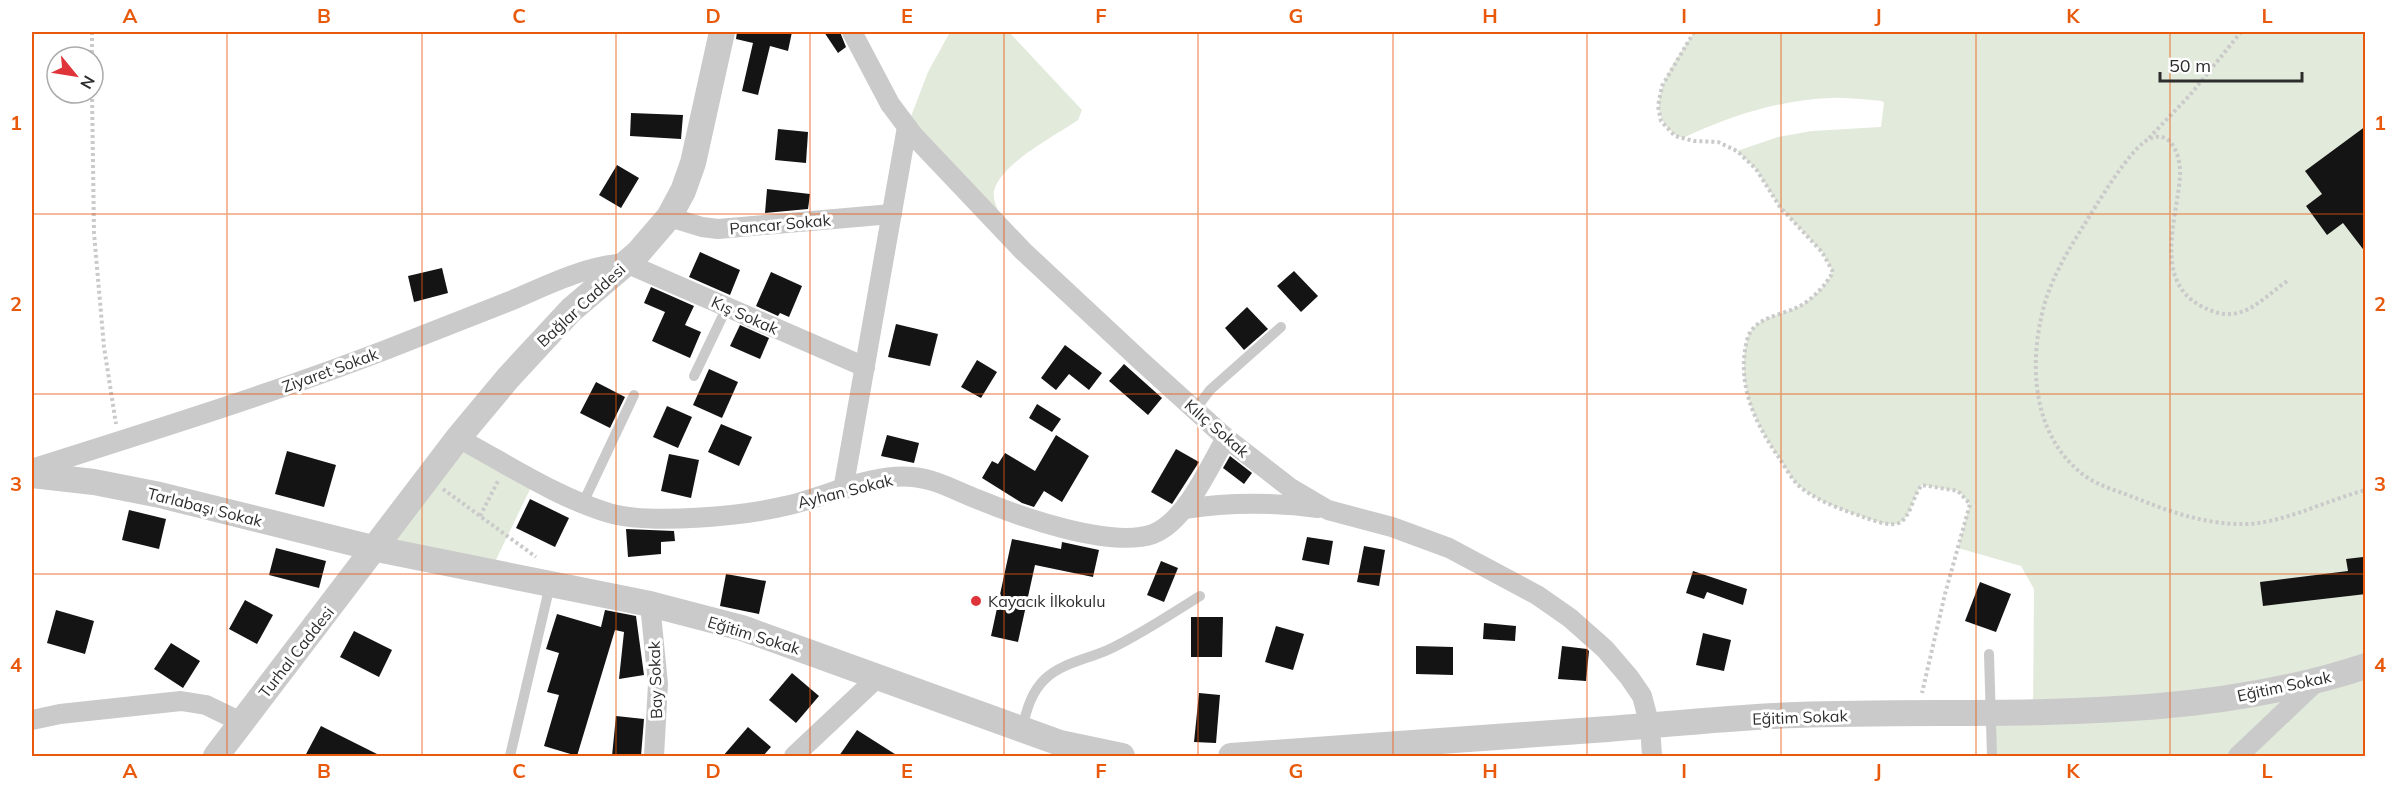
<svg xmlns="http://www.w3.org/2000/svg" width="2397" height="788" viewBox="0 0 2397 788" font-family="Mulish,sans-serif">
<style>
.green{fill:#e2eadb}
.building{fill:#141414}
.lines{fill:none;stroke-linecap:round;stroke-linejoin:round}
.path{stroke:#cacaca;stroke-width:4;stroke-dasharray:3 3;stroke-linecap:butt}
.service{stroke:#cacaca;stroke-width:10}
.minor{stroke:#cacaca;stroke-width:20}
.tertiary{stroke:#cacaca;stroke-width:26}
.grid{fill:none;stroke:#e8590c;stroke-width:1.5;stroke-opacity:0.55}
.poi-dot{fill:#df3439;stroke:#fff;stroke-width:2}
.labels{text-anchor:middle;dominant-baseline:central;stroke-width:6;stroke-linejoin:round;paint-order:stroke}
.street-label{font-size:16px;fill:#2d2d2d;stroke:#fff}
.poi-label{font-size:16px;fill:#2d2d2d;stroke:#fff;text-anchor:start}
.neatline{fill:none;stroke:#e8590c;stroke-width:2}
.grid-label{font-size:20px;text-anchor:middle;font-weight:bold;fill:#e8590c}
</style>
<rect width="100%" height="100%" fill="#fff"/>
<g class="green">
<path d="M950 32H1009L1082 110 1078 120C1055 136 1001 163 994 191 992 202 1001 216 1006 225L907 127 928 72Z"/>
<path d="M1694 32H2365V756H1992L1990 712 2033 711 2034 589 2021 566 1958 548 1970 504 1958 491 1922 485C1913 495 1911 518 1899 523 1889 527 1873 520 1863 517 1841 509 1816 501 1798 485 1791 478 1785 467 1780 459 1755 423 1736 384 1747 340 1753 317 1780 316 1798 307 1812 300 1825 286 1833 272L1822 252 1780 207 1756 169 1737 151 1778 137 1812 131 1881 127 1884 103 1882 101C1865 100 1848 97 1831 98 1779 100 1729 116 1683 138 1676 136 1673 133 1668 128 1642 100 1679 57 1694 32Z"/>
<polygon points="458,438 535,479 490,572 377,549"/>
</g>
<g class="building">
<polygon points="737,32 792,32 788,51 770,46 758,95 742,91 753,43 736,39"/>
<polygon points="824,32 840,32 846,47 838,53"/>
<polygon points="631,113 683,115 681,139 630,136"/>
<polygon points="2366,126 2366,253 2343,223 2327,235 2306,206 2322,194 2305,171"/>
<polygon points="778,129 808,132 806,163 775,160"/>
<polygon points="617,165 639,178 621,208 599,195"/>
<polygon points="767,189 810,194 808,209 765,213"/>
<polygon points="700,252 740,270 730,295 689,277"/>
<polygon points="442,268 448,293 414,302 408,276"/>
<polygon points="1294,271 1318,296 1301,312 1277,286"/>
<polygon points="771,272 802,286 789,317 780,313 778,316 756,306"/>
<polygon points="651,287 694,306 685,325 701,332 690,358 652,341 665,312 644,303"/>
<polygon points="1247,307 1268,329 1244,350 1225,328"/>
<polygon points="896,324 938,334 930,366 888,357"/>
<polygon points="740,325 769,338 760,359 730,346"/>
<polygon points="1065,345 1102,373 1089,390 1069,374 1056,390 1041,378"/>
<polygon points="977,360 997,372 981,398 961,387"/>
<polygon points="1124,364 1162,398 1148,415 1109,381"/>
<polygon points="709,369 738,382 722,418 693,405"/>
<polygon points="596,382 625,397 610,428 580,413"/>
<polygon points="1037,404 1061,419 1052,432 1029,418"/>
<polygon points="667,406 692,417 678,448 653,437"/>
<polygon points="721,424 752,437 739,466 708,452"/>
<polygon points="887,435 919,443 914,463 881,456"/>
<polygon points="1056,435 1089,456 1062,502 1044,491 1034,507 1022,503 982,478 992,461 998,464 1005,453 1035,471"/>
<polygon points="1176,449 1199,462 1172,504 1151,492"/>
<polygon points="287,451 336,465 324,507 275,494"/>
<polygon points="669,454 699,460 691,498 661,491"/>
<polygon points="1230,456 1252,473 1244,484 1223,468"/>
<polygon points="530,499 569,518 555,547 516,528"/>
<polygon points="129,510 166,519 159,549 122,540"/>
<polygon points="626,529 674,531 675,541 661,542 661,554 628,557"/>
<polygon points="1307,537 1333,541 1329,565 1302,560"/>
<polygon points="1012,539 1061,549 1062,542 1099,550 1093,577 1035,565 1018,642 991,636"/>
<polygon points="1364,546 1385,550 1379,586 1357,582"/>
<polygon points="276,548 326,561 319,588 269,575"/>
<polygon points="2363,557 2366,594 2263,606 2260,582 2348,571 2346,559"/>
<polygon points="1161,561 1178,568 1164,602 1147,595"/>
<polygon points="1693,571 1747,589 1743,605 1707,592 1704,599 1686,593"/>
<polygon points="726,574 766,581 759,614 720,606"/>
<polygon points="1980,582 2011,594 1996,632 1965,621"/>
<polygon points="245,600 273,615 257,644 229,629"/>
<polygon points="56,610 94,621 85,654 47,643"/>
<polygon points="605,610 636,616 644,675 619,679 624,632 615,630 577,756 544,746 559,695 547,692 559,653 546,649 557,614 601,627"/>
<polygon points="1191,617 1223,617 1222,657 1191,657"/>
<polygon points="1484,623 1516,626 1515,641 1483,639"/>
<polygon points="1276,626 1304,634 1293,670 1265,662"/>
<polygon points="354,631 392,650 379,677 340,657"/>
<polygon points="1703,633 1731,640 1724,671 1696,665"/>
<polygon points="171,643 200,661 183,688 154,669"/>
<polygon points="1416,646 1453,647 1453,675 1416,674"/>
<polygon points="1562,646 1587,649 1589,651 1586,681 1558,679"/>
<polygon points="792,673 819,696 796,723 769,700"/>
<polygon points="1199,693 1220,695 1216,743 1194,742"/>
<polygon points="616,716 644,719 641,756 612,756"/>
<polygon points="321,726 381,756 305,756"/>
<polygon points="748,727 771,747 763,756 723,756"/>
<polygon points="857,730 898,756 839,756"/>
</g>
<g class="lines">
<g class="path">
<polyline points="92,32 92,57"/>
<path d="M1694 32 1662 86 1658 106 1661 121 1675 136 1694 141 1718 142 1737 151 1756 169 1780 207 1822 252 1833 272C1825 286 1812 300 1798 307 1780 316 1753 317 1747 340 1736 384 1755 424 1780 459 1785 467 1791 478 1798 485 1816 501 1841 509 1863 517 1873 520 1889 527 1899 523 1911 517 1913 495 1922 485L1958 491 1970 504 1945 594 1922 693"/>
<polyline points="92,93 94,233 104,347 116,424"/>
<polyline points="2149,138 2190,95 2241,32"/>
<path d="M2287 281C2257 303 2239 327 2201 306 2152 280 2178 216 2180 175 2181 158 2172 128 2149 139 2130 148 2096 206 2084 225 2067 252 2049 282 2042 314 2029 369 2034 434 2080 472 2096 486 2119 491 2138 499 2171 512 2202 523 2238 524 2279 526 2326 500 2366 490"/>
<polyline points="443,489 536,557"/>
<polyline points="480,516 498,481"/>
</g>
<g class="service">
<polyline points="694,376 727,307"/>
<polyline points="1195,410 1210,390 1281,327"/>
<polyline points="583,503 634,395"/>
<polyline points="1989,654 1992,756"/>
<path d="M1022 729C1026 712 1031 692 1045 679 1063 662 1090 659 1112 648 1143 633 1171 614 1200 596"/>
<polyline points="510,756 550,585"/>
</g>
<g class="minor">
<polyline points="852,32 890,104 914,136 1023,251 1141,361 1226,438 1289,487 1328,510 1392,527 1449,548 1537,595 1570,618 1605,649 1629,677 1642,696 1650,726 1652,756"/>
<polyline points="669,217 702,227 718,229 892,214"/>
<path d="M458 438C507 464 556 497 609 513 650 525 743 516 785 506 827 497 870 473 913 477 936 479 956 491 977 499 1018 516 1110 549 1153 534 1186 521 1209 467 1226 438"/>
<path d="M32 469C151 431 271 394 388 349 429 333 470 317 510 301 548 285 584 266 626 263L865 367"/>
<polyline points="843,490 907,127"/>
<path d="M1184 509C1230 502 1272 502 1318 508"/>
<polyline points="650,604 658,684 654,756"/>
<polyline points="32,720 60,714 181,701 206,705 241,722"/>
<polyline points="794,756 877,678"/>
<polyline points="2238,756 2318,680"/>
</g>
<g class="tertiary">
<polyline points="32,475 94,482 160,495 377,549 650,604 742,628 1060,743 1122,756"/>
<polyline points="216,756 458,438 508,378 571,310 638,253 669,217 683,191 693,163 722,32"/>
<path d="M1231 756C1357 747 1482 738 1608 729 1671 724 1734 717 1797 715 1987 708 2182 727 2366 666"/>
</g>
</g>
<path class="grid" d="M227 32V756M422 32V756M616 32V756M810 32V756M1004 32V756M1198 32V756M1393 32V756M1587 32V756M1781 32V756M1976 32V756M2170 32V756M32 214H2366M32 394H2366M32 574H2366"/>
<circle class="poi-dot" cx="976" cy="601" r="6"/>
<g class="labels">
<g class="street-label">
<text transform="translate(780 224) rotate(-5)">Pancar Sokak</text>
<text transform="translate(581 305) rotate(-43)">Bağlar Caddesi</text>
<text transform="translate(745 315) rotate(24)">Kış Sokak</text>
<text transform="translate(330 370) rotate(-20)">Ziyaret Sokak</text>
<text transform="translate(1217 428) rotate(41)">Kılıç Sokak</text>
<text transform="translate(845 491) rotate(-14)">Ayhan Sokak</text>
<text transform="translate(205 507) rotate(14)">Tarlabaşı Sokak</text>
<text transform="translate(754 635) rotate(17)">Eğitim Sokak</text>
<text transform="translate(296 652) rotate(-52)">Turhal Caddesi</text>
<text transform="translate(655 680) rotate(-92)">Bay Sokak</text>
<text transform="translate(2284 686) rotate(-12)">Eğitim Sokak</text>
<text transform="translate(1800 717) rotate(-2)">Eğitim Sokak</text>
</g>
<g class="poi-label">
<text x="988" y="601">Kayacık İlkokulu</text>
</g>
</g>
<rect width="2397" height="788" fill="none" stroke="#ffffff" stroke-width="66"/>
<g transform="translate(75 75) rotate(120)"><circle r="28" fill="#ffffff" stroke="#ababab" stroke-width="1.5"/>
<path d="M0-4.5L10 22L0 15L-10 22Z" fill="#df3439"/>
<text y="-9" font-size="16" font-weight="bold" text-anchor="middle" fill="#2d2d2d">N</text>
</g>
<path d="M2160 72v9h142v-9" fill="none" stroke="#2d2d2d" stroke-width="3"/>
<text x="2169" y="72" font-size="18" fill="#2d2d2d" stroke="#ffffff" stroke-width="4.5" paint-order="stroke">50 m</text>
<rect x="33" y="33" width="2331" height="722" class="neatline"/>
<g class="grid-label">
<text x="130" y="23">A</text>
<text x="324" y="23">B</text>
<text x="519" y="23">C</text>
<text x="713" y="23">D</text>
<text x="907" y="23">E</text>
<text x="1101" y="23">F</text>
<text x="1296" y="23">G</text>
<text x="1490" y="23">H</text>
<text x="1684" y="23">I</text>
<text x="1878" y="23">J</text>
<text x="2073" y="23">K</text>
<text x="2267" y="23">L</text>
<text x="16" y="130">1</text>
<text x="2380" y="130">1</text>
<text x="16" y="311">2</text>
<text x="2380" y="311">2</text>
<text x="16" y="491">3</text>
<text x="2380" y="491">3</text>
<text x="16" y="672">4</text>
<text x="2380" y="672">4</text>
<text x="130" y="778">A</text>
<text x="324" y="778">B</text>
<text x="519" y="778">C</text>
<text x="713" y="778">D</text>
<text x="907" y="778">E</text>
<text x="1101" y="778">F</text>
<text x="1296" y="778">G</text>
<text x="1490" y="778">H</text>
<text x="1684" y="778">I</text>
<text x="1878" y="778">J</text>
<text x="2073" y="778">K</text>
<text x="2267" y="778">L</text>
</g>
</svg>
